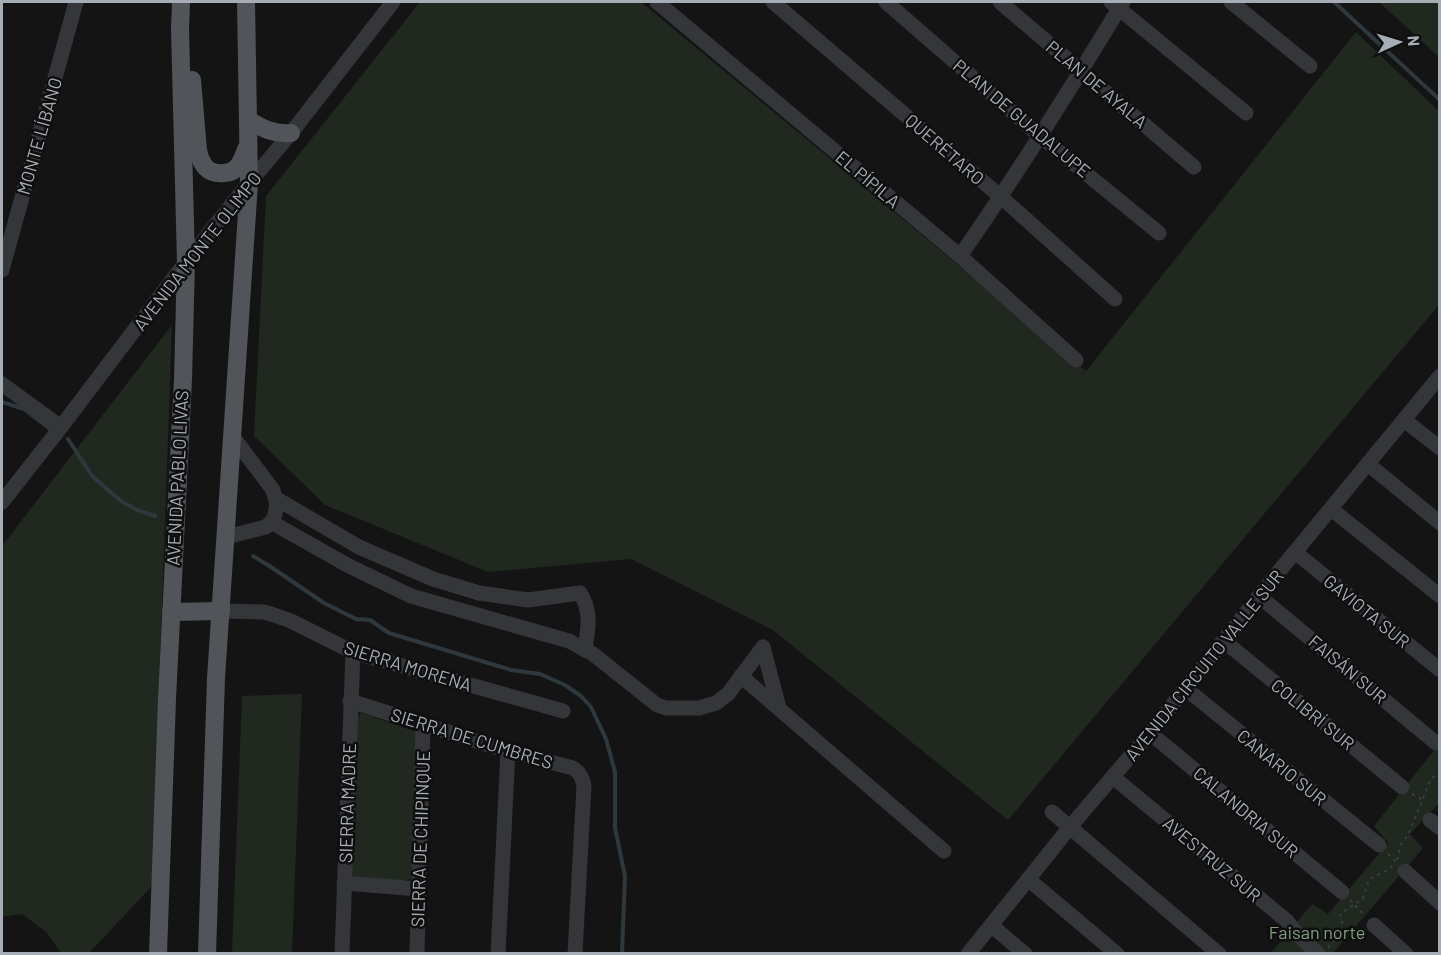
<svg xmlns="http://www.w3.org/2000/svg" width="1441" height="955" viewBox="0 0 1441 955" font-family="Barlow,sans-serif">
<style>
.green{fill:#202820}
.lines{fill:none;stroke-linecap:round;stroke-linejoin:round}
.stream{stroke:#2e383d;stroke-width:4}
.path{stroke:#3b3d41;stroke-width:2;stroke-dasharray:3 4.5;stroke-linecap:butt}
.minor{stroke:#35363a;stroke-width:15}
.major{stroke:#515459;stroke-width:18}
.labels{text-anchor:middle;dominant-baseline:central;stroke-width:5;stroke-linejoin:round;paint-order:stroke}
.street-label{font-size:18px;fill:#a7adb4;stroke:#0f0f10}
.park-label{font-size:18px;fill:#819e7f;stroke:#0f0f10}
</style>
<rect width="100%" height="100%" fill="#141415"/>
<g class="green">
<polygon points="420,2 641,2 1086,371 1356,32 1439,111 1439,305 1008,820 773,630 631,559 488,572 325,505 254,436 266,196"/>
<polygon points="1379,2 1439,2 1439,57"/>
<polygon points="172,325 152,886 89,953 61,953 46,932 22,914 2,917 2,546"/>
<polygon points="302,694 292,953 232,953 242,696"/>
<polygon points="361,713 417,732 415,874 410,879 395,883 359,880 348,872 357,718"/>
<polygon points="1439,744 1439,803 1410,834 1423,848 1333,953 1270,954 1312,904 1328,914 1388,843 1374,826"/>
</g>
<g class="lines">
<g class="stream">
<polyline points="1334,2 1440,100"/>
<polyline points="2,402 24,409 50,429"/>
<polyline points="68,439 92,476 121,501 137,510 155,516"/>
<polyline points="253,556 268,565 324,603 356,619 370,620 389,633 511,670 540,674 565,685 581,696 591,707 606,739 615,772 615,828 625,876 622,954"/>
</g>
<g class="path">
<polyline points="1412,794 1423,800"/>
<polyline points="1388,854 1397,863"/>
<polyline points="1397,860 1401,845 1408,835 1430,781 1433,777 1440,773"/>
<polyline points="1350,900 1365,916"/>
<polyline points="1328,948 1344,928 1340,917 1341,913 1363,899 1369,879 1388,870 1393,865"/>
</g>
<g class="minor">
<polyline points="657,2 960,256 1076,360"/>
<polyline points="773,2 1001,197 1115,299"/>
<polyline points="886,2 1040,136 1159,233"/>
<polyline points="1000,2 1194,167"/>
<polyline points="1111,2 1246,113"/>
<polyline points="1231,2 1310,66"/>
<path d="M960 256C1018 173 1071 88 1123 2"/>
<polyline points="2,270 76,2"/>
<polyline points="2,384 61,427"/>
<polyline points="1404,420 1440,448"/>
<polyline points="1368,464 1440,523"/>
<path d="M275 498 359 547 433 579 479 593 528 600 580 593C592 611 588 629 585 650"/>
<polyline points="2,502 61,427 186,262 249,183 291,133 393,2"/>
<polyline points="1331,509 1440,596"/>
<polyline points="271,522 349,566 411,596 569,641 593,654 657,705 666,708 699,708 716,703 728,694 763,647"/>
<polyline points="226,537 266,527 274,519 277,504 273,490 233,437"/>
<polyline points="1295,552 1440,670"/>
<polyline points="1259,596 1436,743"/>
<polyline points="221,611 264,612 274,615 291,621 353,652 563,711"/>
<polyline points="1224,641 1402,787"/>
<polyline points="763,647 779,708"/>
<polyline points="741,676 944,851"/>
<polyline points="1185,688 1379,845"/>
<path d="M350 701 508 751 573 768C580 773 582 777 584 785L575 954"/>
<polyline points="1150,733 1342,892"/>
<polyline points="1113,777 1287,921 1299,936 1318,954"/>
<polyline points="1052,812 1219,954"/>
<polyline points="1430,820 1440,828"/>
<polyline points="1405,871 1440,903"/>
<polyline points="1028,879 1117,954"/>
<polyline points="344,883 419,889"/>
<polyline points="991,925 1025,954"/>
<polyline points="1374,925 1406,954"/>
<polyline points="342,954 353,652"/>
<polyline points="417,954 423,724"/>
<polyline points="498,954 508,751"/>
<polyline points="968,954 1070,827 1150,733 1276,575 1440,376"/>
</g>
<g class="major">
<path d="M192 80 198 150C201 165 208 175 224 173 229 173 234 171 237 167 242 162 244 155 246 149"/>
<path d="M248 120C262 128 274 135 291 133"/>
<polyline points="171,612 221,611"/>
<polyline points="158,954 167,699 183,379 186,262 180,29 181,2"/>
<polyline points="207,954 216,678 249,183 246,2"/>
</g>
</g>
<g class="labels">
<g class="street-label">
<text transform="translate(1097 84) rotate(40)">PLAN DE AYALA</text>
<text transform="translate(1022 118) rotate(40)">PLAN DE GUADALUPE</text>
<text transform="translate(39 136) rotate(-74)">MONTE LÍBANO</text>
<text transform="translate(945 149) rotate(41)">QUERÉTARO</text>
<text transform="translate(868 179) rotate(40)">EL PÍPILA</text>
<text transform="translate(197 251) rotate(-52)">AVENIDA MONTE OLIMPO</text>
<text transform="translate(177 478) rotate(-87)">AVENIDA PABLO LIVAS</text>
<text transform="translate(1367 611) rotate(39)">GAVIOTA SUR</text>
<text transform="translate(1204 665) rotate(-51)">AVENIDA CIRCUITO VALLE SUR</text>
<text transform="translate(408 666) rotate(17)">SIERRA MORENA</text>
<text transform="translate(1348 669) rotate(40)">FAISÁN SUR</text>
<text transform="translate(1313 714) rotate(39)">COLIBRÍ SUR</text>
<text transform="translate(472 738) rotate(17)">SIERRA DE CUMBRES</text>
<text transform="translate(1282 767) rotate(39)">CANARIO SUR</text>
<text transform="translate(347 803) rotate(-88)">SIERRA MADRE</text>
<text transform="translate(1246 812) rotate(40)">CALANDRIA SUR</text>
<text transform="translate(420 839) rotate(-88)">SIERRA DE CHIPINQUE</text>
<text transform="translate(1212 859) rotate(40)">AVESTRUZ SUR</text>
</g>
<g class="park-label">
<text x="1317" y="932">Faisan norte</text>
</g>
</g>
<rect width="1441" height="955" fill="none" stroke="#a7adb4" stroke-width="6"/>
<g transform="translate(1399 42) rotate(86)" stroke="#0f0f10" stroke-width="4.5" paint-order="stroke">
<path d="M0-4.5L10 22L0 15L-10 22Z" fill="#a7adb4"/>
<text y="-9" font-size="16" font-weight="bold" text-anchor="middle" fill="#a7adb4">N</text>
</g>
</svg>
